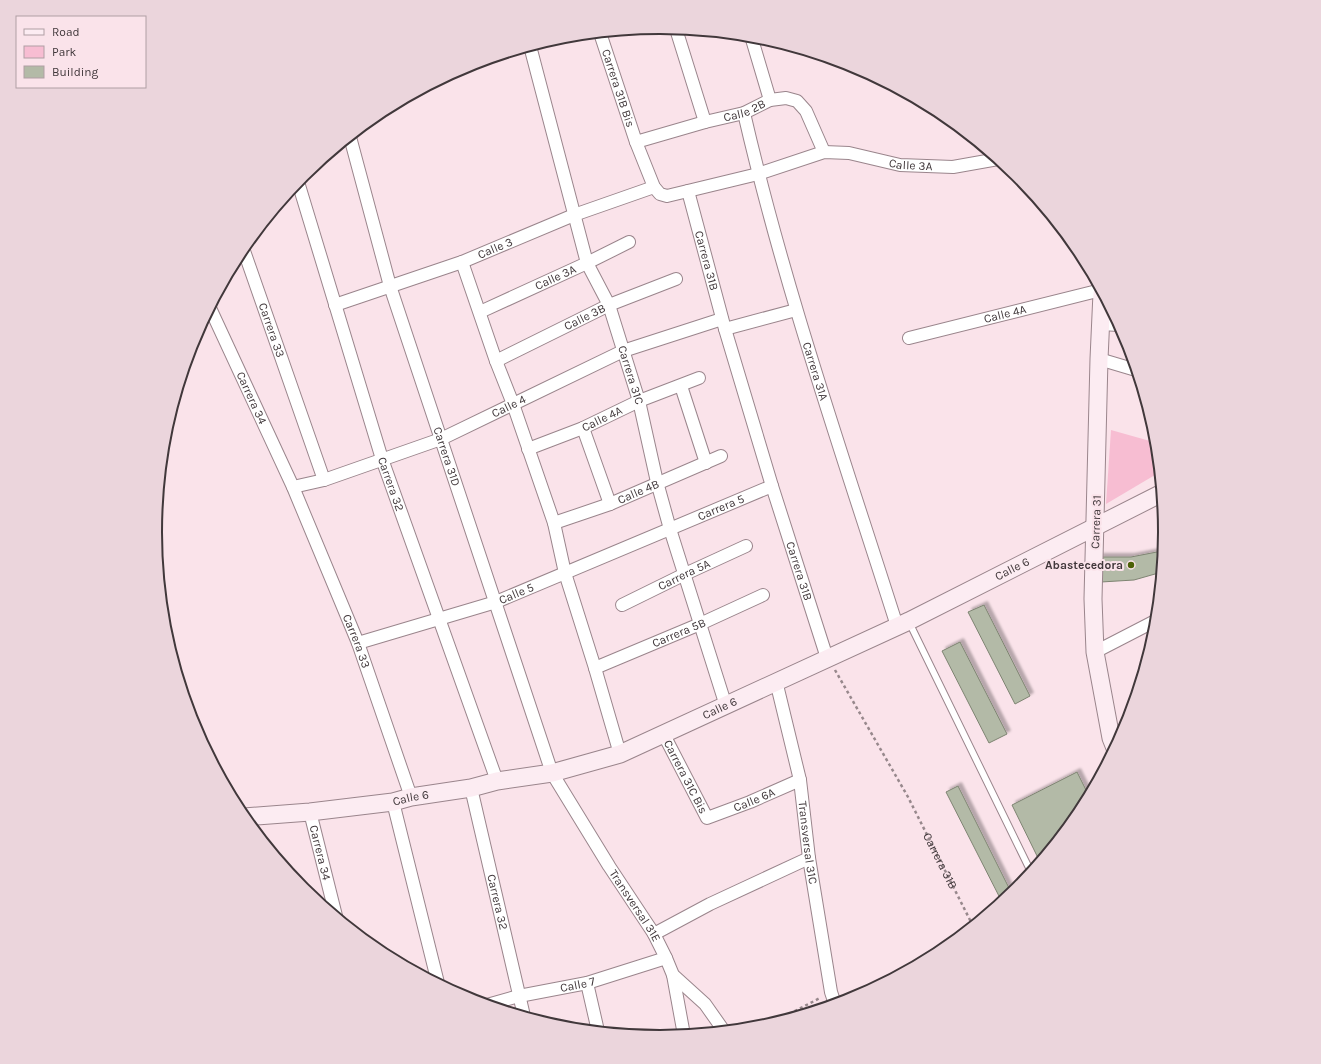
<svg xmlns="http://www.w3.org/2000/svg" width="1321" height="1064" viewBox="0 0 1321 1064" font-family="Karla,sans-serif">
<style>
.green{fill:#f7bdd2}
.building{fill:#b3baa7;stroke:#7e8472;filter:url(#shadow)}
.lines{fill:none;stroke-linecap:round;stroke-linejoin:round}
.lane-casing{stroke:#9a858c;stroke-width:8}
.street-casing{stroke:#9a858c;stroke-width:14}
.secondary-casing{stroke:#9a858c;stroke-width:19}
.path{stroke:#97888c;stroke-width:2.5;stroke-dasharray:3 3;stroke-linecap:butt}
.lane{stroke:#fff;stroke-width:6}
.street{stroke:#fff;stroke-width:12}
.secondary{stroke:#fcecf2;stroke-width:17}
.poi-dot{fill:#4c6007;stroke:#fae3ea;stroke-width:1.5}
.labels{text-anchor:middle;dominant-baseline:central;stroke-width:4;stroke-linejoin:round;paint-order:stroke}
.street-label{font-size:12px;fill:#41383b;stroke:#fae3ea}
.poi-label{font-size:12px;font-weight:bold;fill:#41383b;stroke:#fae3ea;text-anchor:end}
.rim{fill:none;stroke:#41383b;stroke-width:2}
</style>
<defs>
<filter id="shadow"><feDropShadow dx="3.5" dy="-3.5" stdDeviation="1" flood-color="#0004"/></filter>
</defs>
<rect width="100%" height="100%" fill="#fae3ea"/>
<polygon class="green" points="1111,430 1157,443 1160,472 1106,504"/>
<g class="building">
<polygon points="1162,551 1163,554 1162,572 1134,580 1101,582 1099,557 1131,557"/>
<polygon points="984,605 1030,696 1015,704 968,612"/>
<polygon points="960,642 1007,734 989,743 942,651"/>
<polygon points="1077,772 1089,796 1080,813 1040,862 1012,805"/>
<polygon points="958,786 1012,894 1002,902 946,792"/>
</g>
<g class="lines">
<defs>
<polyline id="lane" points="909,622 1031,872"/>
<g id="street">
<polyline points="676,29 705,122"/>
<path id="s2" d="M600 33 636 142 654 187 660 194 667 196 758 174 824 152 849 153 900 165 953 167 998 159"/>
<polyline points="751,36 770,100"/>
<path id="s3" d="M530 46 587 263 609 305 639 401 657 482 670 529 726 706"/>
<path id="s4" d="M744 113C784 287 843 456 897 626"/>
<path id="s5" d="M350 137 390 286 552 773 609 866 654 934 666 958 673 975 705 1004 724 1031"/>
<path id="s6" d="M636 142 705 122 744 113 770 100 786 98 797 101 806 111 824 152"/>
<path id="s7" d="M298 182 382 459 497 781"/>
<path id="s8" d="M688 191 725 329 772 486 827 658"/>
<path id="s9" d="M243 248 324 480"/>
<polyline points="462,262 496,361 513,404 554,523 565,573 595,668 620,754"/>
<path id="s10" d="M335 305 462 262 574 215 654 187"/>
<path id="s11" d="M210 308 293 487 358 643 411 797"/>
<path id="s12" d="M480 312 587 263 629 242"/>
<polyline points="1101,324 1119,325"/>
<polyline points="725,329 796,310"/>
<path id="s13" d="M909 338 1101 290"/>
<polyline points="1099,359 1136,370"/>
<path id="s14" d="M496 361 609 305 676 279"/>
<polyline points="681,386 706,463"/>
<polyline points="583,428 610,504"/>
<path id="s15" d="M528 449 583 428 639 401 699 378"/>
<path id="s16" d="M293 487 324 480 441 439 623 351 722 319"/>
<path id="s17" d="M554 523 610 504 721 456"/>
<path id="s18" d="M622 605 685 574 746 546"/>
<path id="s19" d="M358 643 496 602 772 486"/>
<polyline points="1095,652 1157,620"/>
<path id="s20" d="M595 668 700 624 763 595"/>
<path id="s21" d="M776 681 800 780 809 858 831 992 835 1004"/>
<path id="s22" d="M664 735 707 818 750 802 800 780"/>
<polyline points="1111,738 1124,731"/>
<path id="s23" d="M471 788 524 1016"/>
<polyline points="393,802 438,983"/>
<path id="s24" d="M310 812 336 916"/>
<polyline points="654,934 710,904 809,858"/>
<polyline points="673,975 684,1035"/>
<polyline points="587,983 598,1031"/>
<path id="s25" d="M487 1005 519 996 587 983 666 958"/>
</g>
<g id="secondary">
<polyline points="1102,293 1099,359 1093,599 1095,652 1111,738 1115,748"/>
<path id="s26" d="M244 817 310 812 393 802 411 797 471 788 497 781 552 773 620 754 909 621 1162 493"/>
</g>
</defs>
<use href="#lane" class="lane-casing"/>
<use href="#street" class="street-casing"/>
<use href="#secondary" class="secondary-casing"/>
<g class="path">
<path id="s1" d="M835 670 908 797 973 926"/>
<polyline points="768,1025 820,998"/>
</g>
<use href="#lane" class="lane"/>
<use href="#street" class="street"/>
<use href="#secondary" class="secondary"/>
</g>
<circle class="poi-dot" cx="1131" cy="565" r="4"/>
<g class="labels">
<g class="street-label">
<text stroke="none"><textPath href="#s2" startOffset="58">Carrera 31B Bis</textPath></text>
<text stroke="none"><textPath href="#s6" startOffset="113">Calle 2B</textPath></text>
<text stroke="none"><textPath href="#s2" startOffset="431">Calle 3A</textPath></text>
<text stroke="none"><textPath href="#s10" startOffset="170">Calle 3</textPath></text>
<text stroke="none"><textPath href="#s8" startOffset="72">Carrera 31B</textPath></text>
<text stroke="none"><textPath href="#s12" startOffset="83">Calle 3A</textPath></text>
<text stroke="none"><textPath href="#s13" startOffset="99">Calle 4A</textPath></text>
<text stroke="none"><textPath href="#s14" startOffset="99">Calle 3B</textPath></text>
<text stroke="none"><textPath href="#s9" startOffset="87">Carrera 33</textPath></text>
<text stroke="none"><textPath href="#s4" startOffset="268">Carrera 31A</textPath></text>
<text stroke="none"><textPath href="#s3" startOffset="345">Carrera 31C</textPath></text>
<text stroke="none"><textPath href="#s11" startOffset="99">Carrera 34</textPath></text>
<text stroke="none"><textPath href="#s16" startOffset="231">Calle 4</textPath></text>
<text stroke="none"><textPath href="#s15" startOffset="80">Calle 4A</textPath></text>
<text stroke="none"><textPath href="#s5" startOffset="334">Carrera 31D</textPath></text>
<text stroke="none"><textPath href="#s7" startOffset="316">Carrera 32</textPath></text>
<text stroke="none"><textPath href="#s17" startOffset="90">Calle 4B</textPath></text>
<text stroke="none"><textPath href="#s19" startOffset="388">Carrera 5</textPath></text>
<text transform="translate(1096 522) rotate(-88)">Carrera 31</text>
<text stroke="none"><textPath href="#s26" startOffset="816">Calle 6</textPath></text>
<text stroke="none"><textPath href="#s8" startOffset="396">Carrera 31B</textPath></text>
<text stroke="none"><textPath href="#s18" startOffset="69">Carrera 5A</textPath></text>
<text stroke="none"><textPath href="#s19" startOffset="166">Calle 5</textPath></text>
<text stroke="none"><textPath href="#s20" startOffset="91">Carrera 5B</textPath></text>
<text stroke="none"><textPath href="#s11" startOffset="364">Carrera 33</textPath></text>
<text stroke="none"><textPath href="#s26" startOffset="492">Calle 6</textPath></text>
<text stroke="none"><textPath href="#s22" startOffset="47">Carrera 31C Bis</textPath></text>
<text stroke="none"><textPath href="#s26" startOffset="168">Calle 6</textPath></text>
<text stroke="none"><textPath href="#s22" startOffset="144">Calle 6A</textPath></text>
<text stroke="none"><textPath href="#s21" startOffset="165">Transversal 31C</textPath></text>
<text stroke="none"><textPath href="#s24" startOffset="42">Carrera 34</textPath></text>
<text stroke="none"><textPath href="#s1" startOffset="218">Carrera 31B</textPath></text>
<text stroke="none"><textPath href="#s23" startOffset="117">Carrera 32</textPath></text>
<text stroke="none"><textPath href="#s5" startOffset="824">Transversal 31E</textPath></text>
<text stroke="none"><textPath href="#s25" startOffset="93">Calle 7</textPath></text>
</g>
<g class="poi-label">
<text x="1123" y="565">Abastecedora</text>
</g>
</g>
<path d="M0 0H1321V1064H0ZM162 532a498 498 0 1 1 996 0a498 498 0 1 1-996 0Z" fill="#ebd5dc" fill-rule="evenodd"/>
<path class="rim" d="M162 532a498 498 0 1 1 996 0a498 498 0 1 1-996 0Z"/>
<rect x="16" y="16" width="130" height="72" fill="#fae3ea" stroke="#b09fa4"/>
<rect x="24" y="29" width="20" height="6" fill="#fcecf2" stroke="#b09fa4"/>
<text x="52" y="36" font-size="12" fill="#41383b">Road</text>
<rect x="24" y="46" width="20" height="12" fill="#f7bdd2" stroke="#b09fa4"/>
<text x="52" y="56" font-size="12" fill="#41383b">Park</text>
<rect x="24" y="66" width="20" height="12" fill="#b3baa7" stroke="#b09fa4"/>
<text x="52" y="76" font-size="12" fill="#41383b">Building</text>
</svg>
